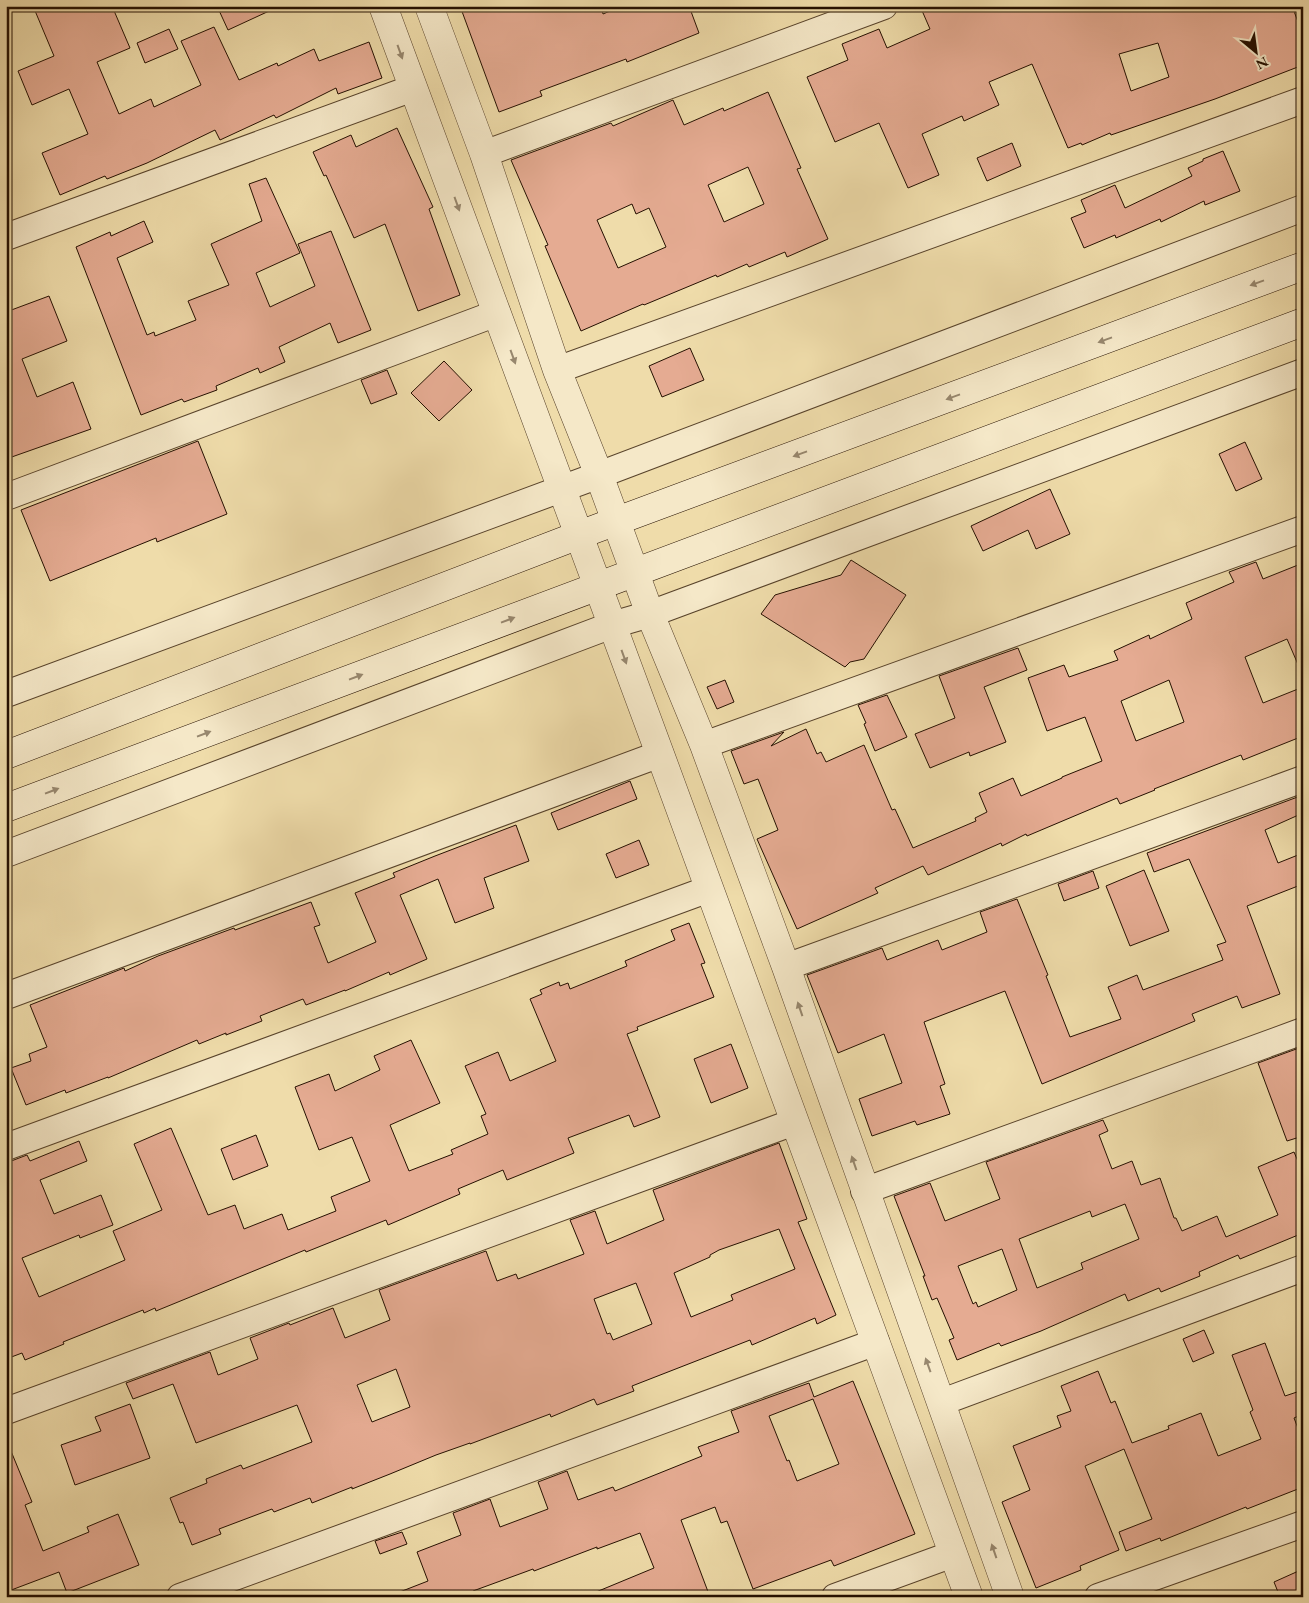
<svg xmlns="http://www.w3.org/2000/svg" width="1309" height="1603" viewBox="0 0 1309 1603" font-family="'EB Garamond',serif">
<style>
.building{fill:#e5ab92;stroke:#251001;fill-rule:evenodd}
.lines{fill:none;stroke-linecap:round;stroke-linejoin:round}
.minor-casing{stroke:#58432b;stroke-width:28}
.tertiary-casing{stroke:#58432b;stroke-width:29}
.secondary-casing{stroke:#251001;stroke-width:29}
.minor{stroke:#f5e8c8;stroke-width:26}
.tertiary{stroke:#f5e8c8;stroke-width:28}
.secondary{stroke:#f5e8c8;stroke-width:28}
.oneway{fill:#97876e}
</style>
<rect width="100%" height="100%" fill="#efdcaa"/>
<filter id="stains"><feTurbulence type="fractalNoise" baseFrequency=".004" numOctaves="4"/><feColorMatrix values="0 0 0 0 .2 0 0 0 0 .09 0 0 0 0 .02 0 0 0 .5 -.17"/></filter>
<radialGradient id="worn" r=".72"><stop offset=".6" stop-color="#630" stop-opacity="0"/><stop offset="1" stop-color="#630" stop-opacity=".3"/></radialGradient>
<g class="building">
<polygon points="33,6 112,6 130,48 97,62 119,114 151,99 154,107 201,85 181,41 214,27 239,80 277,63 278,66 314,49 319,61 369,42 382,78 338,94 336,88 276,118 274,115 220,140 215,130 147,163 107,179 105,176 60,195 42,153 88,134 69,89 32,105 18,71 54,56"/>
<polygon points="217,6 280,6 228,30"/>
<polygon points="460,6 601,6 603,14 622,6 689,6 699,33 627,62 626,59 540,91 542,96 499,112"/>
<path d="M920 6H1292L1303 35V65L1215 99 1111 135 1110 133 1082 145 1081 143 1068 148 1032 64 989 82 999 105 964 121 962 116 922 134 939 175 908 188 879 123 835 142 807 77 848 60 842 44 879 29 887 48 930 29ZM1158 43 1169 77 1131 91 1119 54Z"/>
<polygon points="169,29 178,49 145,63 137,43"/>
<path d="M768 92 801 168 797 169 828 239 787 257 785 252 749 267 747 264 717 277 716 275 644 305 643 304 581 331 545 246 548 245 511 160 611 123 613 126 673 100 684 125 723 108 724 111ZM748 167 764 204 724 222 708 185ZM632 204 636 214 649 208 666 247 618 268 597 220Z"/>
<polygon points="397,128 433,207 429,209 460,295 418,311 385,224 354,238 326,175 324,176 313,152 351,135 356,147"/>
<polygon points="1012,143 1021,166 987,181 977,158"/>
<polygon points="1223,151 1240,191 1205,205 1204,201 1161,222 1160,219 1116,238 1115,235 1084,248 1071,218 1086,212 1081,200 1115,185 1125,208 1192,176 1188,168 1203,161 1203,159"/>
<polygon points="266,178 300,253 256,273 270,307 315,286 298,244 331,231 371,330 338,343 330,323 279,347 285,362 260,373 258,368 216,386 217,390 184,402 182,399 141,415 76,247 110,232 111,236 144,221 153,242 117,258 147,335 154,332 155,336 196,320 188,301 229,285 211,244 262,221 249,184"/>
<polygon points="49,296 67,341 22,359 37,397 73,382 91,429 6,459 6,312"/>
<polygon points="690,348 704,380 662,397 649,366"/>
<polygon points="444,361 472,390 439,421 411,393"/>
<polygon points="387,370 397,394 371,404 361,380"/>
<polygon points="198,441 227,514 157,542 156,538 50,581 21,510"/>
<polygon points="1245,442 1262,479 1236,491 1219,454"/>
<polygon points="1050,489 1070,534 1036,549 1028,530 983,551 971,526"/>
<polygon points="851,560 906,595 864,659 850,662 845,667 761,614 775,595 841,575"/>
<path d="M1256 562 1263 579 1303 563V676L1287 639 1245 657 1263 703 1303 687V736L1243 760 1241 755 1154 789 1155 790 1120 804 1117 798 1027 836 1026 834 1002 846 1001 843 928 875 923 866 875 888 878 893 797 929 757 839 778 830 758 779 744 784 731 751 784 732 771 746 806 729 817 754 821 752 826 762 864 745 892 810 895 809 913 848 976 821 975 818 987 812 979 793 1013 778 1021 796 1062 778V777L1102 761 1085 717 1047 731 1028 678 1064 665 1069 677 1118 660 1114 651 1149 635 1150 639 1192 619 1186 603 1234 582 1229 572ZM1169 680 1184 722 1136 741 1121 701Z"/>
<polygon points="1018,648 1027,670 984,687 1006,742 970,756 969,752 930,768 915,734 955,718 939,676"/>
<polygon points="725,680 734,702 717,709 707,687"/>
<polygon points="887,695 907,737 875,751 864,724 866,723 858,705"/>
<polygon points="630,781 637,799 558,830 551,813"/>
<polygon points="1303,795 1303,813 1265,830 1278,863 1303,853 1303,884 1247,906 1280,994 1242,1008 1237,996 1192,1014 1195,1021 1042,1084 1005,991 924,1022 945,1084 940,1086 950,1114 917,1125 915,1121 872,1136 859,1099 902,1083 884,1034 838,1053 807,975 882,948 887,960 938,940 942,950 987,932 980,912 1017,899 1048,975 1046,976 1070,1037 1121,1019 1108,987 1137,975 1143,990 1223,960 1217,945 1226,942 1189,859 1154,872 1147,853"/>
<polygon points="516,825 529,861 484,878 494,908 455,923 438,879 400,895 427,959 390,975 389,972 345,991 345,990 306,1005 303,999 260,1016 262,1021 226,1035 226,1033 199,1044 197,1040 108,1078 108,1077 66,1093 65,1090 26,1105 11,1068 31,1061 29,1054 47,1047 30,1005 124,968 125,971 158,956 234,928 235,930 311,902 320,925 314,927 328,963 376,942 355,893 395,877 393,873 435,856"/>
<polygon points="639,840 649,865 616,878 606,854"/>
<polygon points="1144,870 1169,931 1130,946 1106,886"/>
<polygon points="1093,871 1099,888 1064,901 1058,884"/>
<polygon points="689,923 705,963 701,964 714,997 637,1027 638,1030 627,1034 660,1117 634,1127 629,1115 568,1138 574,1153 507,1180 503,1170 458,1189 460,1194 388,1225 386,1220 306,1252 305,1250 156,1311 155,1308 144,1313 143,1310 63,1342 64,1344 25,1360 22,1353 6,1359 6,1163 27,1155 30,1161 79,1141 87,1161 40,1180 54,1214 101,1195 113,1225 80,1238 79,1235 22,1258 39,1297 125,1260 113,1231 162,1210 134,1144 171,1128 208,1215 235,1205 244,1229 282,1214 288,1230 336,1211 331,1197 370,1181 352,1137 319,1150 295,1087 329,1074 335,1091 380,1070 374,1056 411,1040 440,1103 390,1125 409,1171 453,1154 451,1150 488,1134 481,1116 486,1114 465,1066 498,1052 510,1081 556,1061 530,999 542,994 540,990 559,982 560,986 568,983 570,989 627,966 625,961 675,940 671,930"/>
<polygon points="731,1044 748,1088 711,1103 694,1059"/>
<polygon points="1299,1048 1303,1059 1303,1136 1287,1141 1258,1063"/>
<path d="M1103 1120 1108 1131 1099 1135 1112 1169 1132 1161 1141 1185 1160 1178 1174 1218H1176L1182 1231 1217 1216 1226 1237 1278 1215 1258 1167 1294 1152 1303 1173V1233L1240 1259 1238 1255 1199 1272 1200 1276 1161 1292 1159 1288 1128 1301 1125 1294 1041 1331 1001 1346 999 1343 957 1360 949 1340 954 1338 937 1298 932 1300 923 1276H925L894 1196 930 1183 945 1221 1000 1199 986 1162ZM1125 1204 1139 1239 1081 1263 1083 1269 1037 1288 1019 1239 1090 1211 1092 1217ZM1002 1249 1017 1290 978 1307 976 1302 973 1304 958 1266Z"/>
<polygon points="256,1135 268,1166 233,1180 221,1149"/>
<path d="M779 1143 807 1219 798 1222 836 1315 817 1324 815 1318 752 1345 750 1340 632 1386 634 1391 597 1405 594 1399 551 1417 550 1414 470 1444V1443L436 1455 390 1474 352 1489V1487L312 1503 310 1498 274 1512 272 1509 219 1529 221 1534 192 1545 183 1522 180 1523 170 1498 207 1483 206 1479 241 1465 243 1469 312 1442 297 1405 196 1443 173 1384 133 1399 126 1383 210 1352 218 1375 258 1359 250 1338 289 1323 290 1325 333 1308 345 1338 390 1320 379 1290 486 1251 497 1281 516 1274 518 1279 584 1254 570 1220 595 1211 607 1244 664 1220 653 1190ZM779 1229 795 1269 731 1295 733 1300 691 1317 674 1273 710 1257V1255L719 1250ZM636 1283 652 1324 613 1340 610 1333 607 1334 594 1299ZM396 1369 410 1407 372 1422 357 1385Z"/>
<polygon points="1204,1330 1214,1353 1193,1362 1183,1339"/>
<polygon points="1265,1343 1285,1396 1303,1390 1303,1414 1294,1418 1303,1441 1303,1487 1247,1509 1246,1507 1161,1541 1160,1538 1126,1551 1119,1532 1152,1519 1124,1449 1085,1466 1119,1550 1080,1566 1081,1570 1036,1588 1002,1502 1030,1490 1013,1446 1061,1427 1057,1416 1071,1411 1061,1386 1098,1371 1111,1403 1115,1401 1132,1443 1169,1429 1168,1426 1201,1413 1218,1456 1261,1439 1250,1412 1253,1410 1232,1355"/>
<path d="M853 1381 915 1534 834 1566 831 1560 753 1589 727 1521 721 1523 715 1507 681 1520 710 1597H584L654 1568 640 1533 597 1549V1547L534 1571 533 1569 525 1572 473 1591 475 1597H392V1595L428 1581 417 1552 461 1535 453 1513 490 1499 500 1527 548 1509 538 1482 567 1471 578 1500 613 1487 615 1491 702 1456 698 1447 739 1432 731 1411 809 1383 814 1397ZM813 1399 839 1464 797 1481 789 1460 787 1461 769 1416Z"/>
<polygon points="130,1404 150,1458 75,1485 61,1445 101,1431 95,1417"/>
<polygon points="6,1439 32,1502 25,1505 43,1551 89,1532 87,1527 118,1514 139,1565 67,1593 59,1572 6,1592"/>
<polygon points="402,1532 407,1544 380,1554 375,1541"/>
<polygon points="1303,1569 1303,1597 1280,1597 1274,1582"/>
</g>
<g class="lines">
<defs>
<g id="minor">
<polyline points="484,154 884,6"/>
<polyline points="6,237 413,88"/>
<polyline points="557,370 1303,100"/>
<polyline points="6,497 497,313"/>
<polyline points="6,694 599,475 1303,208"/>
<polyline points="704,745 1303,529"/>
<polyline points="6,854 612,625 650,614 1303,372"/>
<polyline points="786,967 1303,779"/>
<polyline points="6,996 660,754"/>
<polyline points="6,1147 709,889"/>
<polyline points="864,1191 1303,1031"/>
<polyline points="942,1402 1303,1268"/>
<polyline points="6,1411 794,1122"/>
<polyline points="180,1597 876,1342"/>
<polyline points="835,1597 953,1554"/>
<polyline points="1098,1597 1303,1524"/>
</g>
<g id="tertiary">
<polyline points="383,6 660,754 969,1597"/>
<polyline points="429,6 484,154 557,370 599,475 650,614 704,745 786,967 1010,1597"/>
</g>
<g id="secondary">
<polyline points="6,755 579,535 1303,266"/>
<polyline points="6,808 1303,322"/>
</g>
</defs>
<use href="#minor" class="minor-casing"/>
<use href="#tertiary" class="tertiary-casing"/>
<use href="#secondary" class="secondary-casing"/>
<use href="#minor" class="minor"/>
<use href="#tertiary" class="tertiary"/>
<use href="#secondary" class="secondary"/>
</g>
<defs><path id="oneway-solid" d="M-6-.8H1V-3.2L6.5 0L1 3.2V.8H-6Z" transform="scale(1.25)"/></defs>
<g class="oneway">
<use href="#oneway-solid" transform="translate(400 52) rotate(70)"/>
<use href="#oneway-solid" transform="translate(457 204) rotate(70)"/>
<use href="#oneway-solid" transform="translate(1257 283) rotate(160)"/>
<use href="#oneway-solid" transform="translate(1105 340) rotate(160)"/>
<use href="#oneway-solid" transform="translate(513 357) rotate(70)"/>
<use href="#oneway-solid" transform="translate(953 397) rotate(160)"/>
<use href="#oneway-solid" transform="translate(800 454) rotate(160)"/>
<use href="#oneway-solid" transform="translate(508 620) rotate(-21)"/>
<use href="#oneway-solid" transform="translate(624 657) rotate(70)"/>
<use href="#oneway-solid" transform="translate(356 677) rotate(-21)"/>
<use href="#oneway-solid" transform="translate(204 734) rotate(-21)"/>
<use href="#oneway-solid" transform="translate(52 791) rotate(-21)"/>
<use href="#oneway-solid" transform="translate(800 1009) rotate(-109)"/>
<use href="#oneway-solid" transform="translate(854 1163) rotate(-109)"/>
<use href="#oneway-solid" transform="translate(928 1365) rotate(-110)"/>
<use href="#oneway-solid" transform="translate(994 1551) rotate(-109)"/>
</g>
<rect width="1309" height="1603" fill="none" stroke="#efdcaa" stroke-width="25"/>
<rect x="8" y="8" width="1294" height="1588" fill="none" stroke="#251001" stroke-width="2.5"/>
<rect x="12" y="12" width="1284" height="1578" fill="none" stroke="#251001"/>
<g transform="translate(1256 52) rotate(151)" stroke="#f5e8c8" stroke-width="4" paint-order="stroke">
<path d="M0-4L9 19L0 12L-9 19Z" fill="#251001"/>
<text y="-8" font-size="14" font-weight="bold" text-anchor="middle" fill="#251001">N</text>
</g>
<rect width="100%" height="100%" filter="url(#stains)"/>
<rect width="100%" height="100%" fill="url(#worn)"/>
</svg>
